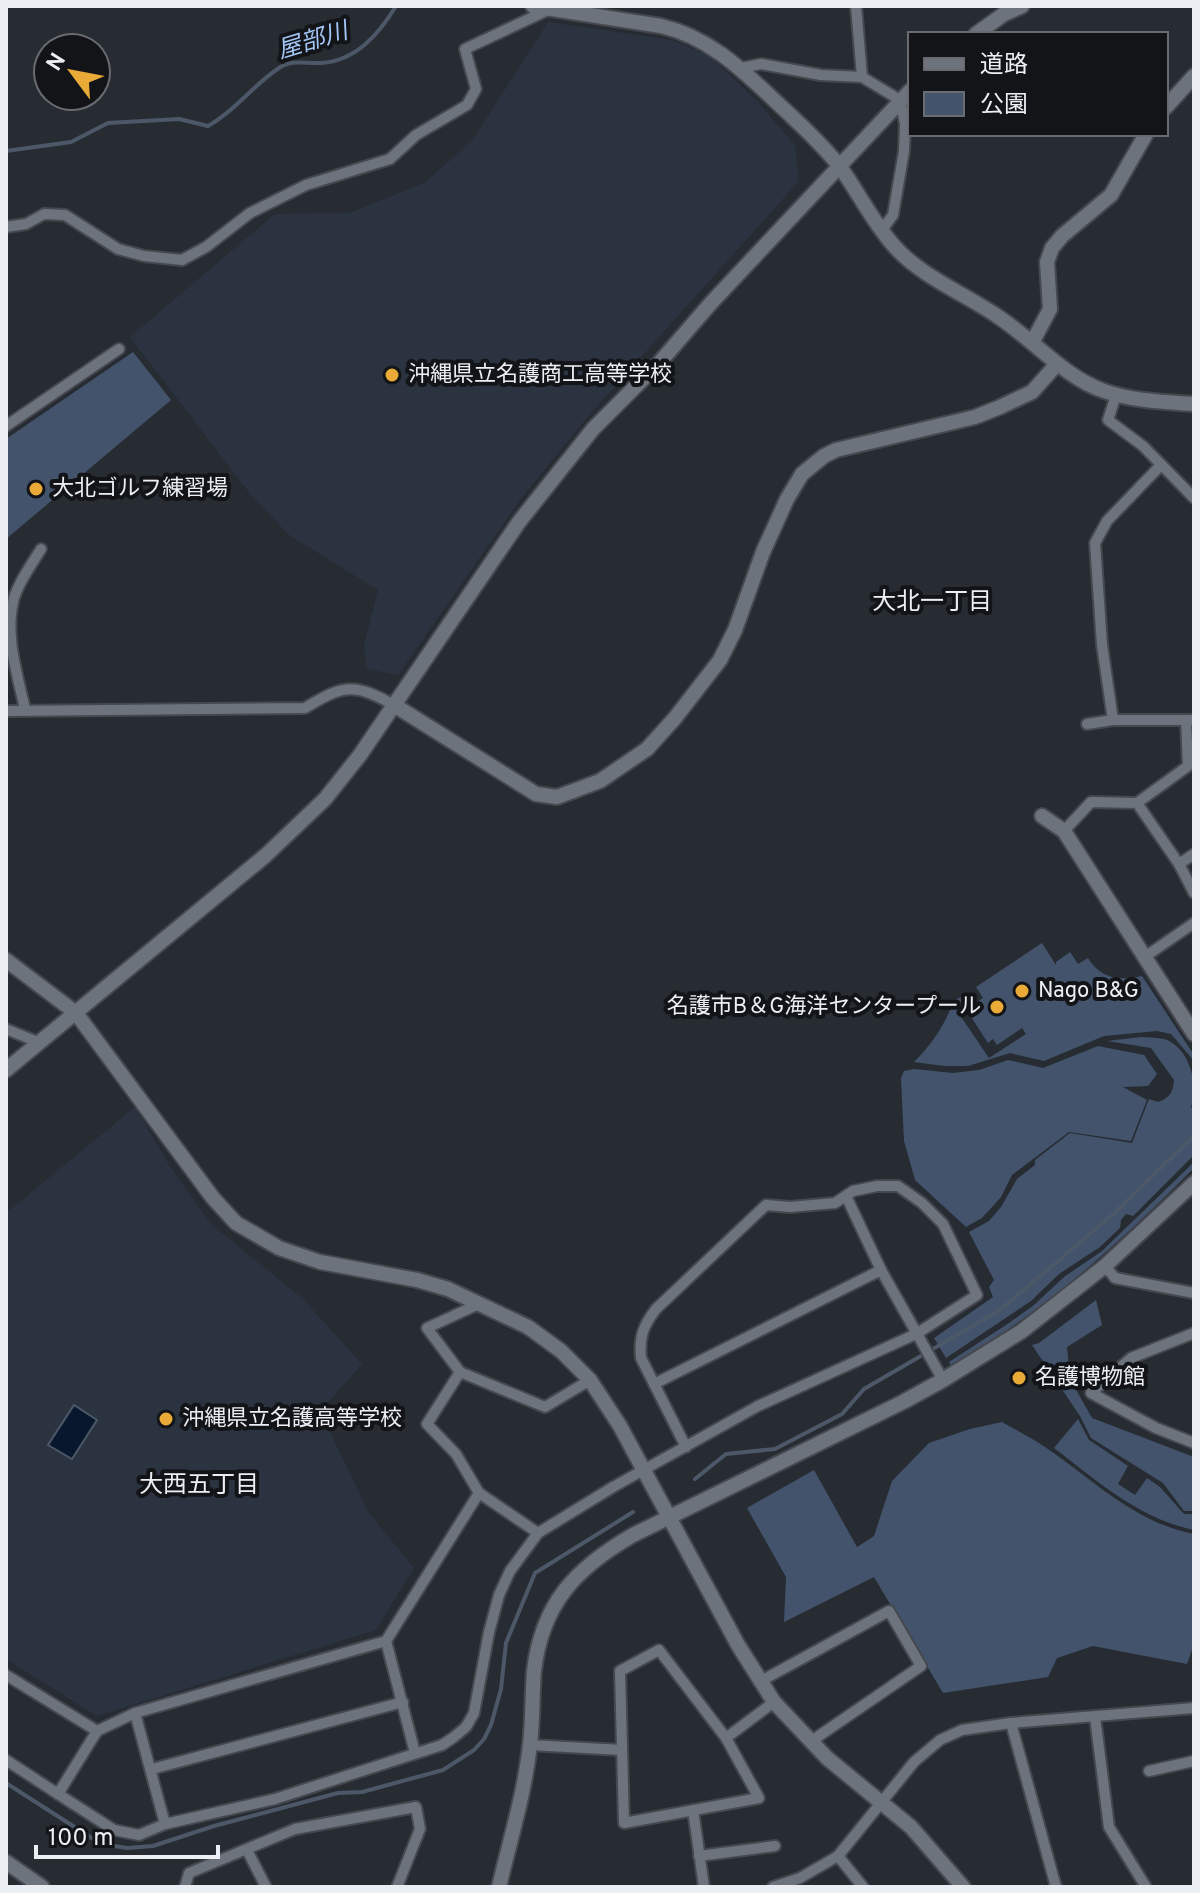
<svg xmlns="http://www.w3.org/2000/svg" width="1200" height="1893" viewBox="0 0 1200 1893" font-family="Overpass,'Noto Sans JP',sans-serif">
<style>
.built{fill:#2b3340}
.green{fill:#43536c;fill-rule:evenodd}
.water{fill:#08172d;stroke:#4c5868;stroke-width:2}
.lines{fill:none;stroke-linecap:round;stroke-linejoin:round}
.stream{stroke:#4c5868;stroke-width:4}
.street-casing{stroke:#45484f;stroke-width:14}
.secondary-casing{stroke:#45484f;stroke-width:18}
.street{stroke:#6d737c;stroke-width:10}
.secondary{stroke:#6d737c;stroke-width:14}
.poi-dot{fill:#eaaa38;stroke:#121418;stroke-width:3}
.labels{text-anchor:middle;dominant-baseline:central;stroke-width:8;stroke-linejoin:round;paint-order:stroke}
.poi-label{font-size:22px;fill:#ebeef3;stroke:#121418;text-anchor:start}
.water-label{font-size:24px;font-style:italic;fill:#a4c6f7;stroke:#121418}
.neighbourhood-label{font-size:24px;fill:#ebeef3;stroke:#121418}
</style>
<rect width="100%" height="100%" fill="#272c33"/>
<g class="built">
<polygon points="548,22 672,40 711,57 758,102 795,145 799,181 591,413 523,496 398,675 367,669 364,645 378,590 289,535 251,495 130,337 275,214 350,213 424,183 472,141"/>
<polygon points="135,1107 171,1168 211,1224 303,1299 362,1364 323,1408 329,1430 369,1513 414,1568 376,1630 97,1716 6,1659 6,1213"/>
</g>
<g class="green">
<polygon points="133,352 171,400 6,539 6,439"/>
<path d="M1042 943 1056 965V962L1070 952 1078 964 1088 958C1101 979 1119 981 1142 976L1194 1055V1061L1171 1034 1157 1031 1104 1036 1044 1061 1010 1053 968 1066H944L914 1062C932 1044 945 1025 953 1002L962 996 970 1007 983 998 976 987ZM966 1009 988 1043 993 1039 997 1045 1022 1028 1026 1034 989 1058 959 1014Z"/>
<path d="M1141 1037C1149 1038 1159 1037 1167 1040 1190 1050 1199 1085 1191 1107L1194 1111V1155L1133 1216 1126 1214 1121 1220 1120 1228 1100 1247 1059 1274 1031 1301 946 1358 934 1338 993 1297 989 1287 994 1280 969 1232 989 1221 1001 1207 1017 1179 1035 1165V1160L1070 1133 1132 1143 1149 1099 1158 1102C1170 1098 1173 1092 1174 1080L1151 1048 1107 1041Z"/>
<polygon points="1098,1046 1144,1055 1157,1074 1148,1086 1123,1087 1147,1100 1131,1141 1069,1132 1012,1175 1001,1197 982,1218 966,1227 915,1180 904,1141 901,1078 904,1071 914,1069 953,1073 979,1070 1008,1060 1043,1068"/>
<path d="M1194 1162V1168L1187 1175C1115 1247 1041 1314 951 1365L949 1362 1009 1323 1034 1305 1064 1277 1102 1251Z"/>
<polygon points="1096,1300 1102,1325 1067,1347 1070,1379 1092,1418 1194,1457 1194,1511 1184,1511 1163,1483 1091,1438 1080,1416 1032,1345 1039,1343"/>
<path d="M1078 1419 1089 1440 1128 1466 1118 1484 1135 1495 1147 1478 1160 1487 1184 1514H1194V1530C1140 1519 1097 1481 1054 1448Z"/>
<path d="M1002 1422C1020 1432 1039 1442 1055 1454 1100 1486 1138 1523 1194 1534V1644L1187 1664 1093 1646 1057 1658 1048 1677 943 1693 874 1577 784 1622 786 1577 747 1508 814 1470 857 1547 874 1536 892 1481 929 1443 970 1429Z"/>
</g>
<polygon class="water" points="74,1405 97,1420 72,1459 48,1445"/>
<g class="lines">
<g class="stream">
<path d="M6 151 71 142 108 123 179 119 208 126C235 111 253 85 279 68 292 59 306 64 321 63 356 61 379 34 396 6"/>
<polyline points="695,1479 726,1454 775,1449 842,1414 864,1389 1000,1310 1110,1217 1194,1136"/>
<polyline points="6,1783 101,1844 127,1848 153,1846 214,1826 338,1793 362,1792 443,1770 474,1750 484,1739 491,1725 501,1689 506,1643 535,1573 633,1512"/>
</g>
<defs>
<g id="street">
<polyline points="856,6 862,77"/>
<polyline points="741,68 761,64 821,75 862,77 900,100 905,124 904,151 893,215 882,230"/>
<polyline points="6,227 26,224 44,214 65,215 118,249 144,256 182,260 206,247 250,213 306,185 390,159 416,135 467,105 476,89 465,49 548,10"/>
<polyline points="1116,395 1108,420 1143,446 1194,498"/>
<polyline points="6,426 119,349"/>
<path d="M25 709C17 673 4 634 14 598 19 581 32 564 41 549"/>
<path d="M6 711 305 708C344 684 354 683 394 705"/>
<polyline points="1113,720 1102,645 1095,543 1107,521 1161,465"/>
<polyline points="1087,724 1113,720 1194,720"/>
<polyline points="1137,803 1179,864 1194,893"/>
<polyline points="1064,831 1091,802 1137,803 1188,766 1186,720"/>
<polyline points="1179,864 1194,854"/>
<polyline points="1146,956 1194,923"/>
<polyline points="6,1029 40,1043"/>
<polyline points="846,1196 881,1270 943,1380"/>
<polyline points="1105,1266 1115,1278 1194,1293"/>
<polyline points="481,1303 427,1328 460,1372 545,1407 590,1380"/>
<polyline points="1194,1333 1131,1358 1091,1393 1156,1428 1194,1443"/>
<polyline points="460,1372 427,1424 456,1454 479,1493 538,1533"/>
<polyline points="654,1384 881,1270"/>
<polyline points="386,1641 415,1753"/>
<polygon points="659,1650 726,1738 759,1798 624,1823 620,1671"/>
<polyline points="6,1675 97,1731"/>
<polyline points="759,1682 889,1611 921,1666 810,1742"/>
<path d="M135 1713 165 1824 275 1799 442 1745 454 1737 466 1727 474 1713 489 1632 499 1595 510 1571 538 1533 613 1487 758 1406 916 1334 977 1295 943 1224 922 1203 898 1186H877L853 1191 835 1203 790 1207 766 1205 656 1309C643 1326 639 1337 641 1358L686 1447"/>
<polyline points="1095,1717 1109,1827 1146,1887"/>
<polyline points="1011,1723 1056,1887"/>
<polyline points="726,1738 774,1702"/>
<polyline points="530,1745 622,1750"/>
<polyline points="6,1760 58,1794 97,1731 135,1713 386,1641 479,1493"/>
<polyline points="152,1769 403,1702"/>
<polyline points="1149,1771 1194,1761"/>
<polyline points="58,1794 114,1830 139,1835 165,1824"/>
<polyline points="693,1810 704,1887"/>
<polyline points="247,1850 266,1887"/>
<polyline points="699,1856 775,1846"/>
<polyline points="838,1856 863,1887"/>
<polyline points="185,1887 189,1873 295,1829 416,1807 420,1829 397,1887"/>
<polyline points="773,1887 800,1878 838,1856 914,1762 940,1740 962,1730 1011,1723 1194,1708"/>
</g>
<g id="secondary">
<path d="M533 6 661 26C713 38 747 75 785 110 804 128 824 146 840 167 859 193 873 223 895 247 923 278 966 294 1000 318 1034 341 1066 378 1104 391 1133 401 1164 402 1194 404"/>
<polyline points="976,34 1004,14 1022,6"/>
<polyline points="1166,107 1194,76"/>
<polyline points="1033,341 1050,309 1047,262 1052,248 1062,236 1111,195 1146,134"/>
<polyline points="394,705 536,794 557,797 600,781 647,749 675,718 720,660 735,630 763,552 787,499 802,474 824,456 836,450 975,417 1000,407 1032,392 1057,364"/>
<polyline points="1042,816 1064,831 1194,1034"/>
<polyline points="6,960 76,1013 213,1198 236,1223 279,1248 320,1262 417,1280 448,1289 528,1327 561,1351 590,1380 620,1426 738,1645 774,1702 827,1758 911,1827 963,1887"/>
<polyline points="6,1070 265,856 325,799 360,755 519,522 593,429 660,362 711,303 910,91"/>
<polyline points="6,1862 42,1887"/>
<path d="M499 1887C510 1840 525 1792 530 1744 533 1720 532 1695 534 1671 542 1603 576 1568 633 1535L903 1402 943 1380 1022 1331 1105 1266 1194 1183"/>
</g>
</defs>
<use href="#street" class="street-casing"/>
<use href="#secondary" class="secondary-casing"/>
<use href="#street" class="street"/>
<use href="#secondary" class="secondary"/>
</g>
<g class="poi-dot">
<circle cx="392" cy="375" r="8"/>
<circle cx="36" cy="489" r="8"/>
<circle cx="1022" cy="991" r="8"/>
<circle cx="997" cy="1007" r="8"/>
<circle cx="1019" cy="1378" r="8"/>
<circle cx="166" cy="1419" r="8"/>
</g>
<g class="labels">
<g class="poi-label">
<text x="408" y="375">沖縄県立名護商工高等学校</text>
<text x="52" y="489">大北ゴルフ練習場</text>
<text x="1038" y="991">Nago B&amp;G</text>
<text x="981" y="1007" text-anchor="end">名護市B＆G海洋センタープール</text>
<text x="1035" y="1378">名護博物館</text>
<text x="182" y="1419">沖縄県立名護高等学校</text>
</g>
<g class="water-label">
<text transform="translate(313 42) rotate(-17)">屋部川</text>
</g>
<g class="neighbourhood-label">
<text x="932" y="603">大北一丁目</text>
<text x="199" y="1486">大西五丁目</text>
</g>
</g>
<rect width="1200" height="1893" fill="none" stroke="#ebeef3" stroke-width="16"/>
<rect x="908" y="32" width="260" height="104" fill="#121418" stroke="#696b70" stroke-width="2"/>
<rect x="924" y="58" width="40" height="12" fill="#6d737c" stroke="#696b70" stroke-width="2"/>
<text x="980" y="72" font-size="24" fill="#ebeef3">道路</text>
<rect x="924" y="92" width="40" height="24" fill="#43536c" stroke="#696b70" stroke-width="2"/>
<text x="980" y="112" font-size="24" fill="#ebeef3">公園</text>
<g transform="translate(72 72) rotate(302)"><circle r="38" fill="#121418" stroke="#696b70" stroke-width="2"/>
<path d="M0-6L14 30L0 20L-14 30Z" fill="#eaaa38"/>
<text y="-12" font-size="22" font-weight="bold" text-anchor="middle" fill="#ebeef3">N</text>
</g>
<path d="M36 1845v12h182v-12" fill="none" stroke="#ebeef3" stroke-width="4"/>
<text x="48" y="1845" font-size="24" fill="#ebeef3" stroke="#121418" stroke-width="6" paint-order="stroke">100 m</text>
</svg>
